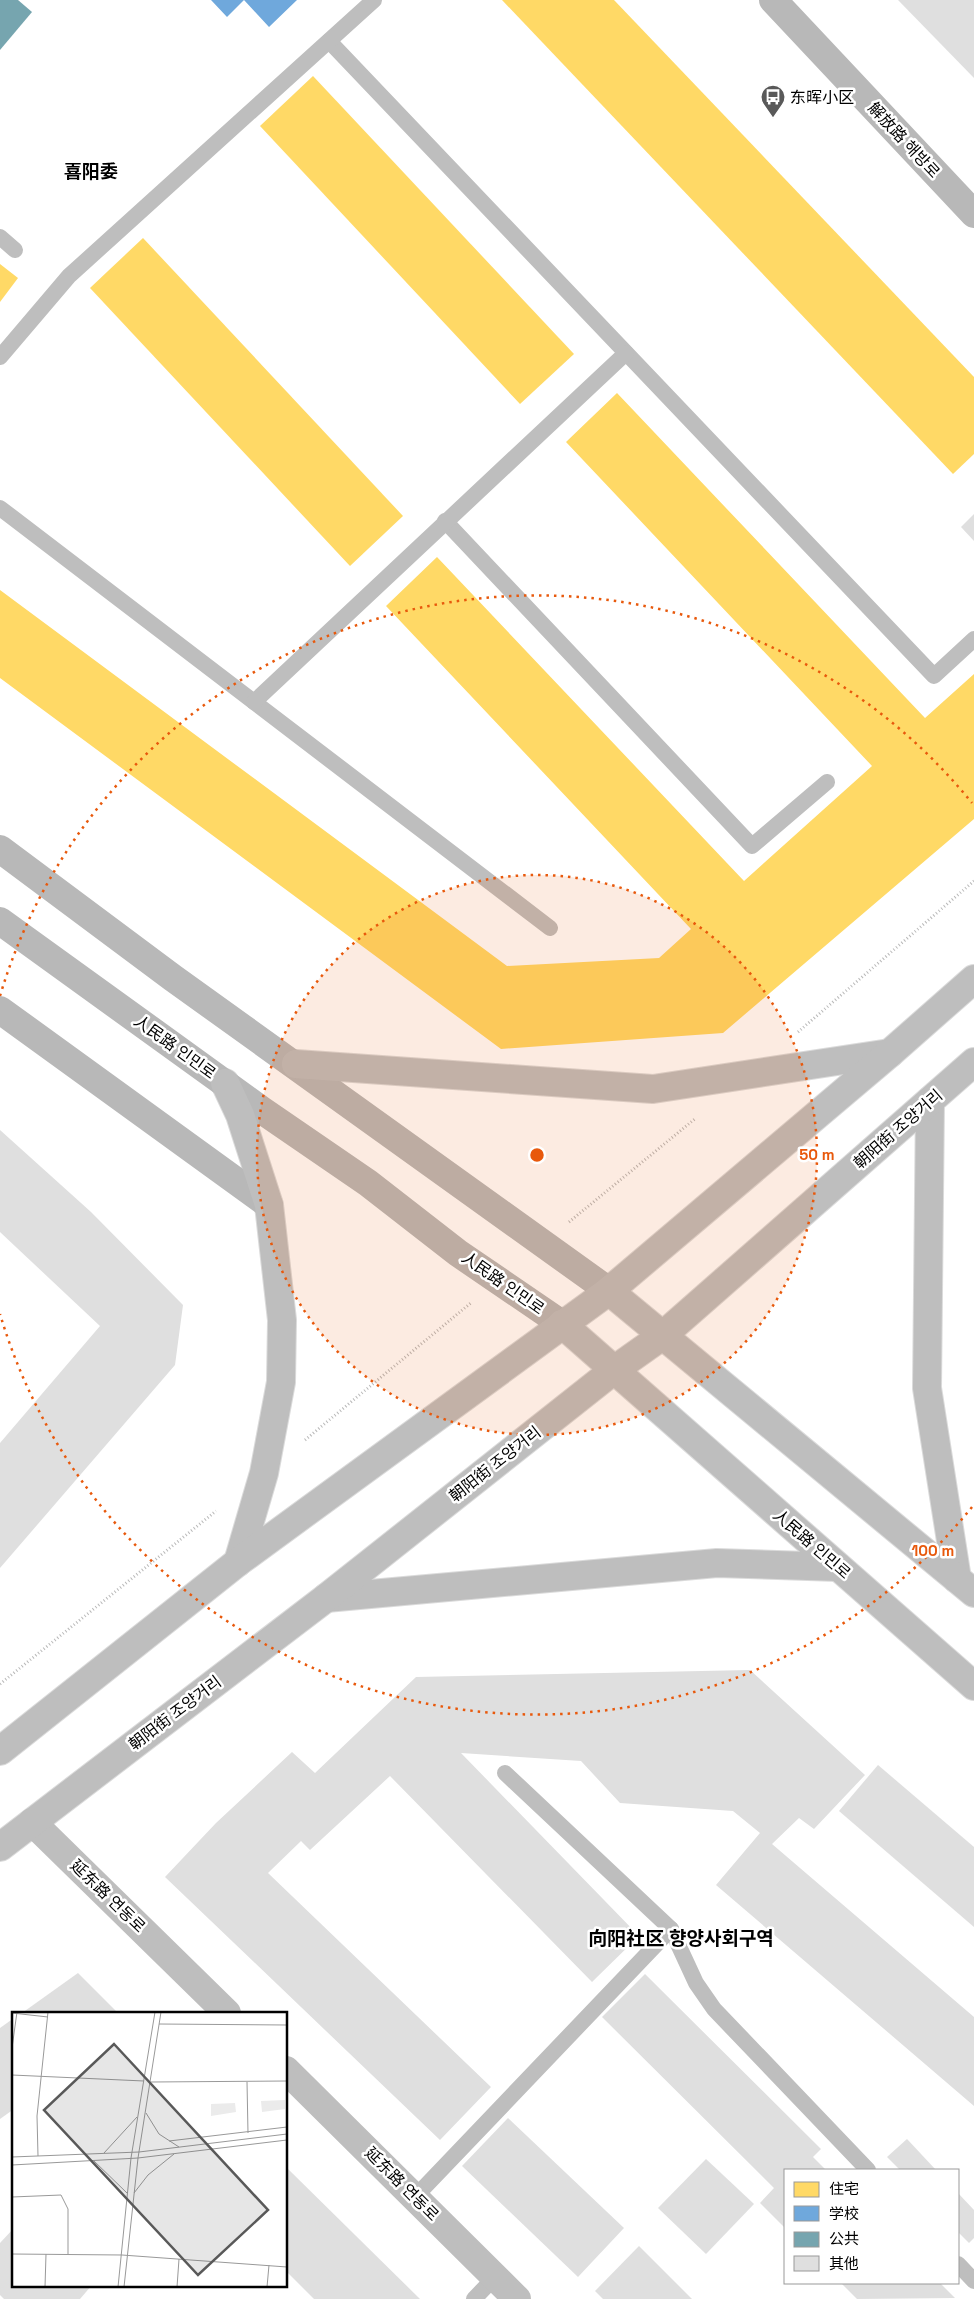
<svg xmlns="http://www.w3.org/2000/svg" width="974" height="2299" viewBox="0 0 974 2299" font-family="'Space Grotesk','Noto Sans SC','Noto Sans KR',sans-serif">
<style>
.homes{fill:#ffd966}
.schools{fill:#6fa8dc}
.public{fill:#76a5af}
.building{fill:#dfdfdf}
.lines{fill:none;stroke-linecap:round;stroke-linejoin:round}
.primary-casing{stroke:#dbdbdb;stroke-width:30}
.path{stroke:#b9b9b9;stroke-width:3;stroke-dasharray:1 2.5;stroke-linecap:butt}
.lane{stroke:#bebebe;stroke-width:16}
.street{stroke:#bebebe;stroke-width:28}
.secondary{stroke:#b8b8b8;stroke-width:28}
.primary{stroke:#bebebe;stroke-width:28}
.ring{fill:none;stroke:#e8590c;stroke-width:2.5;stroke-dasharray:2.5 5}
.labels{text-anchor:middle;dominant-baseline:central;stroke-width:5;stroke-linejoin:round;paint-order:stroke}
.poi-label{font-size:16px;fill:#000;stroke:#fff;text-anchor:start}
.street-label{font-size:16px;fill:#000;stroke:#fff}
.neighbourhood-label{font-size:18px;font-weight:bold;fill:#000;stroke:#fff}
.quarter-label{font-size:19px;font-weight:bold;fill:#000;stroke:#fff}
.inset-road{fill:none;stroke:#999;stroke-width:1}
.view{fill:#595959;fill-opacity:0.15;stroke:#595959;stroke-width:2.5}
.inset-edge{fill:none;stroke:#000;stroke-width:2.5}
.centre{fill:#e8590c;stroke:#fff;stroke-width:2.5}
.ring-label{font-size:15px;text-anchor:middle;font-weight:bold;fill:#e8590c;stroke:#fff;stroke-width:5;stroke-linejoin:round;paint-order:stroke}
</style>
<rect width="100%" height="100%" fill="#fff"/>
<g class="homes">
<polygon points="502,0 614,0 974,377 974,454 953,474"/>
<polygon points="313,76 574,354 520,404 260,126"/>
<polygon points="143,238 403,516 350,566 90,288"/>
<polygon points="0,264 18,278 0,302"/>
<polygon points="617,393 925,718 974,674 974,819 723,1033 501,1049 0,678 0,590 507,966 659,958 691,929 386,606 437,557 744,881 872,766 566,442"/>
</g>
<polygon class="schools" points="211,0 297,0 269,27 244,0 227,17"/>
<polygon class="public" points="0,0 18,0 32,12 0,50"/>
<g class="building">
<polygon points="898,0 974,0 974,78"/>
<polygon points="974,514 974,541 961,527"/>
<polygon points="0,1130 91,1212 183,1305 175,1365 0,1568 0,1443 100,1326 0,1232"/>
<polygon points="750,1670 865,1775 814,1829 799,1818 772,1844 974,2017 974,2106 716,1885 760,1833 733,1811 620,1803 581,1761 461,1753 639,1936 592,1982 390,1776 310,1850 301,1841 268,1873 491,2087 440,2140 165,1877 216,1823 292,1752 315,1773 416,1677"/>
<polygon points="878,1765 974,1847 974,1927 839,1811"/>
<polygon points="78,1973 118,2013 22,2013"/>
<polygon points="645,1974 821,2149 813,2157 826,2170 785,2170 785,2228 760,2203 774,2188 602,2017"/>
<polygon points="14,2018 14,2109 0,2119 0,2028"/>
<polygon points="508,2118 624,2228 578,2277 462,2166"/>
<polygon points="907,2139 936,2170 900,2170 887,2157"/>
<polygon points="706,2159 754,2204 706,2254 658,2208"/>
<polygon points="286,2167 420,2299 314,2299 286,2271"/>
<polygon points="958,2193 974,2210 974,2238 969,2243 958,2232"/>
<polygon points="14,2228 14,2285 92,2285 80,2299 4,2299 0,2295 0,2243"/>
<polygon points="639,2246 692,2299 603,2299 595,2291"/>
<polygon points="841,2283 940,2283 955,2298 857,2299"/>
</g>
<g class="lines">
<defs>
<g id="primary">
<polyline points="296,1064 653,1089 890,1053"/>
<polyline points="225,1083 240,1115 269,1205 282,1320 281,1382 264,1473 238,1562"/>
<polyline points="930,1101 927,1388 957,1579"/>
<polyline points="609,1291 974,1593"/>
<polyline points="562,1324 974,1686"/>
<polyline points="326,1598 717,1563 838,1567"/>
<polyline points="0,1751 238,1562 609,1291 890,1053 974,979"/>
<polyline points="0,1847 326,1598 614,1370 662,1336 974,1062"/>
</g>
</defs>
<use href="#primary" class="primary-casing"/>
<g class="path">
<polyline points="798,1032 974,881"/>
<polyline points="569,1222 696,1118"/>
<polyline points="305,1440 472,1302"/>
<polyline points="0,1684 216,1511"/>
</g>
<g class="lane">
<polyline points="329,41 934,676 974,639"/>
<polyline points="0,237 15,250"/>
<polyline points="0,357 69,276 374,0"/>
<polyline points="0,508 550,928"/>
<polyline points="445,521 752,846 827,782"/>
<polyline points="254,702 626,353"/>
<polyline points="505,1773 671,1929 696,1983 714,2009 868,2170"/>
<polyline points="415,2197 671,1929"/>
<polyline points="958,2264 974,2281"/>
<polyline points="474,2299 495,2277"/>
</g>
<g class="street">
<polyline points="32,1822 227,2013"/>
<polyline points="286,2070 517,2299"/>
</g>
<g class="secondary">
<polyline points="773,0 974,214"/>
<polyline points="0,849 173,978 609,1291"/>
<polyline points="0,921 263,1111 368,1183 458,1253 562,1324"/>
<polyline points="0,1010 269,1205"/>
</g>
<use href="#primary" class="primary"/>
</g>
<circle cx="537" cy="1155" r="280" fill="#e8590c" fill-opacity=".12"/>
<g class="ring">
<circle cx="537" cy="1155" r="280"/>
<path d="M972 1507A560 560 0 0 1 0 1314M0 996A560 560 0 0 1 972 803"/>
</g>
<defs>
<symbol id="bus-pin" viewBox="-11 -11 22 30"><path d="M0 17L-7.5 6A9.5 9.5 0 1 1 7.5 6Z" fill="#595959" stroke="#fff"/><path d="M-5-6H5V4H4V6H2V4H-2V6H-4V4H-5ZM-3.5-4V0h7V-4ZM-3.5 1.2v1.5H-2V1.2ZM2 1.2v1.5H3.5V1.2Z" fill="#fff"/></symbol>
</defs>
<g fill-rule="evenodd">
<use href="#bus-pin" x="759" y="83" width="28" height="38"/>
</g>
<g class="labels">
<g class="poi-label">
<text x="790" y="97">东晖小区</text>
</g>
<g class="street-label">
<text transform="translate(904 140) rotate(47)">解放路 해방로</text>
<text transform="translate(175 1047) rotate(36)">人民路 인민로</text>
<text transform="translate(898 1129) rotate(-41)">朝阳街 조양거리</text>
<text transform="translate(503 1283) rotate(35)">人民路 인민로</text>
<text transform="translate(495 1464) rotate(-38)">朝阳街 조양거리</text>
<text transform="translate(812 1544) rotate(41)">人民路 인민로</text>
<text transform="translate(175 1713) rotate(-37)">朝阳街 조양거리</text>
<text transform="translate(108 1896) rotate(44)">延东路 연동로</text>
<text transform="translate(402 2184) rotate(45)">延东路 연동로</text>
</g>
<g class="neighbourhood-label">
<text x="91" y="171">喜阳委</text>
</g>
<g class="quarter-label">
<text x="681" y="1938">向阳社区 향양사회구역</text>
</g>
</g>
<g transform="translate(12 2012)">
<rect width="275" height="275" fill="#fff"/>
<path d="M273 88V97L250 100 249 89ZM223 91 224 100 199 104V92Z" fill="#ebebeb"/>
<path class="inset-road" d="M0 1 36 5M147 12 275 13M0 36 5 0M0 63 132 69M139 70 275 69M235 70 236 121M134 101 147 122 167 135M157 129 275 115M92 141 125 105M26 144 25 104 36 0M0 145 127 140 275 122M82 149 115 181M0 153 126 146 275 128M122 181 136 163 162 142M0 185 49 183 56 197V242M0 242 110 243 275 255M33 275 34 242M106 275 119 146 143 0M112 275 126 146 149 0M165 275 167 247M255 275 257 253"/>
<path class="view" d="M102 32 256 198 186 263 32 98Z"/>
<rect width="275" height="275" class="inset-edge"/>
</g>
<circle cx="537" cy="1155" r="8" class="centre"/>
<g class="ring-label">
<text x="817" y="1160">50 m</text>
<text x="933" y="1556">100 m</text>
</g>
<rect x="784" y="2169" width="175" height="115" fill="#ffffff" stroke="#999999"/>
<rect x="794" y="2182" width="25" height="15" fill="#ffd966" stroke="#999999"/>
<text x="829" y="2194" font-size="15" fill="#000000">住宅</text>
<rect x="794" y="2206" width="25" height="15" fill="#6fa8dc" stroke="#999999"/>
<text x="829" y="2219" font-size="15" fill="#000000">学校</text>
<rect x="794" y="2232" width="25" height="15" fill="#76a5af" stroke="#999999"/>
<text x="829" y="2244" font-size="15" fill="#000000">公共</text>
<rect x="794" y="2256" width="25" height="15" fill="#dfdfdf" stroke="#999999"/>
<text x="829" y="2269" font-size="15" fill="#000000">其他</text>
</svg>
